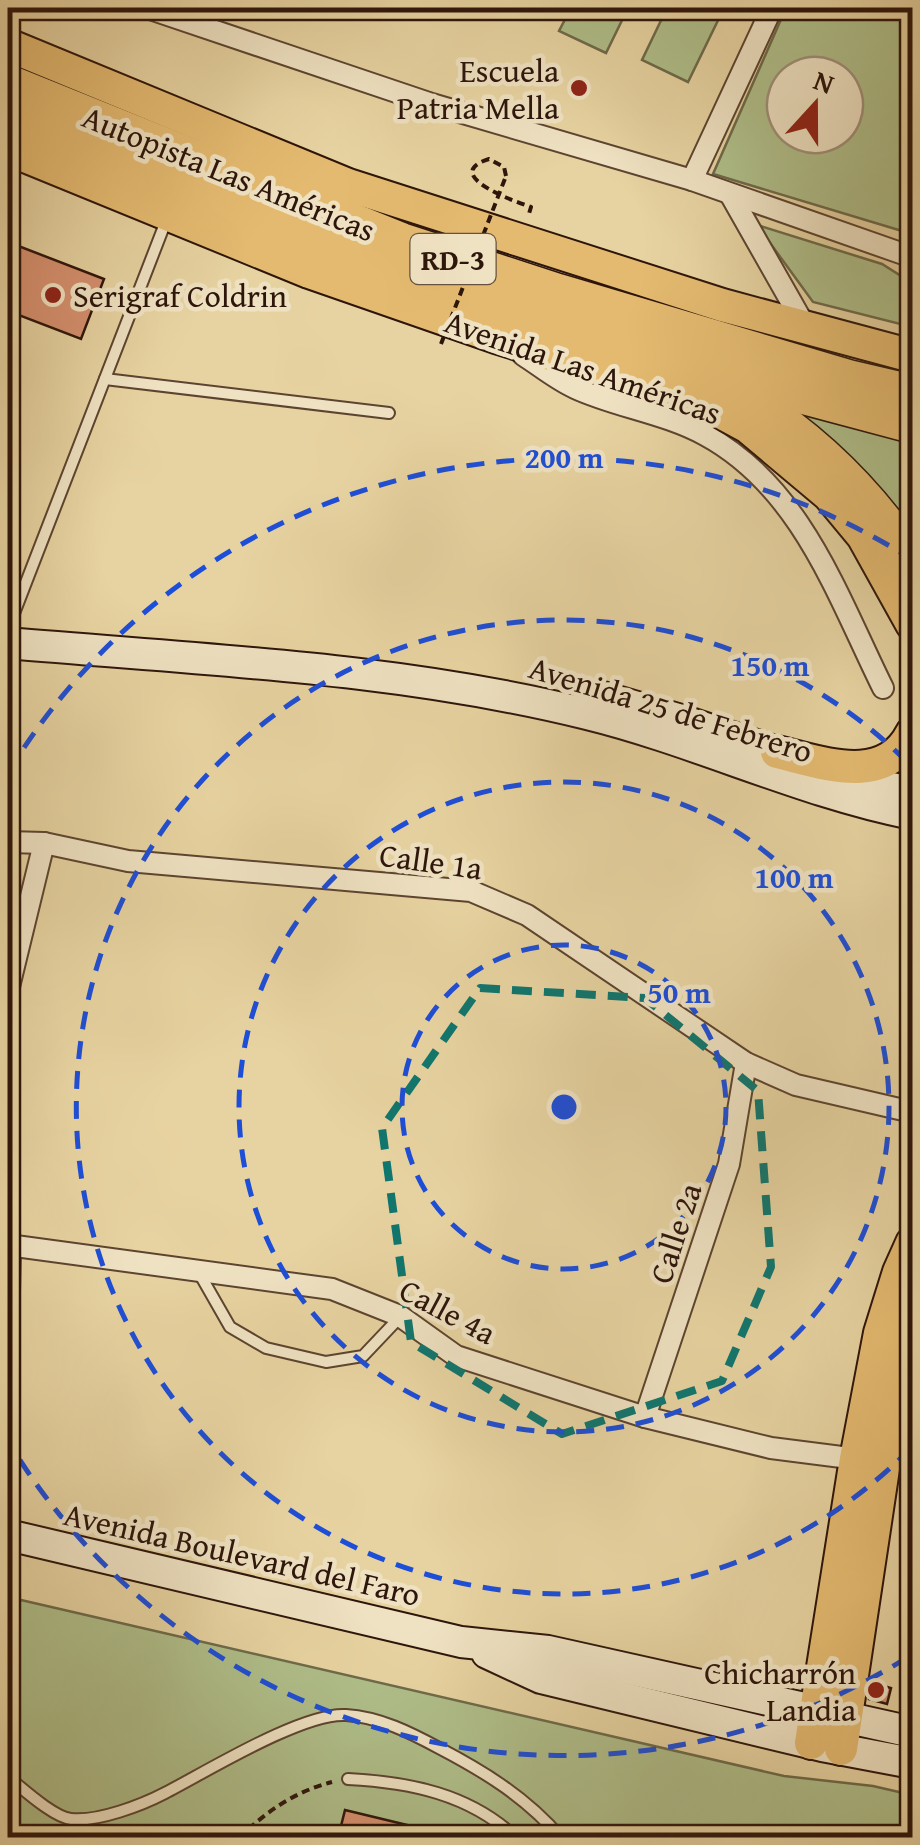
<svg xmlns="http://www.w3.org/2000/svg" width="920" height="1845" viewBox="0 0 920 1845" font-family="'Gentium Book Plus',serif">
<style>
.green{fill:#afbe89;stroke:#6e6a4a;stroke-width:2.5;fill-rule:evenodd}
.building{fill:#d6906f;stroke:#2d150b;stroke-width:2.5}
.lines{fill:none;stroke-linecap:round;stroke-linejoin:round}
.lane-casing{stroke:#5c4430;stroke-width:14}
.street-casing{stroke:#5c4430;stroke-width:24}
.secondary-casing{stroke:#2d150b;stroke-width:34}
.primary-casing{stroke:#2d150b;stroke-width:36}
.highway-casing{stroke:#2d150b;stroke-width:41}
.path{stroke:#2d150b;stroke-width:4;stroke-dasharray:8 5;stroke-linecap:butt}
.lane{stroke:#efe2c2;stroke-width:10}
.street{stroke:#efe2c2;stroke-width:20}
.secondary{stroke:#efe2c2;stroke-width:30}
.primary{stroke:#e4ba70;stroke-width:32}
.highway{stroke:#e4ba70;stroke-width:38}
.path-bridge{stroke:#2d150b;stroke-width:4;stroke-dasharray:8 5;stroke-linecap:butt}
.marked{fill:none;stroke:#0f766e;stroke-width:8;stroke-dasharray:20 12;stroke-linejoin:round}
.ring{fill:none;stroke:#1d4ed8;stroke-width:5;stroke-dasharray:18 12}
.poi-dot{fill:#8f2418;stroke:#efe2c2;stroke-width:4}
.labels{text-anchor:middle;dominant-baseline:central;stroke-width:9;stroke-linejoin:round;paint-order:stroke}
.shield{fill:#efe2c2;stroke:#675242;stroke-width:2.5}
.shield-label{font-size:30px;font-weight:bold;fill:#2d150b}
.poi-label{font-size:32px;fill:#2d150b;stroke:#efe2c2;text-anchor:end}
.street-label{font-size:32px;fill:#2d150b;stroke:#efe2c2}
.centre{fill:#1d4ed8;stroke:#efe2c2;stroke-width:5}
.ring-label{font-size:30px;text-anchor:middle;font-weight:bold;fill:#1d4ed8;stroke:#efe2c2;stroke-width:9;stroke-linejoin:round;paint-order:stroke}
</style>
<rect width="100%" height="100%" fill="#e7d3a1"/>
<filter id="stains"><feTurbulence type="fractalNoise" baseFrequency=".002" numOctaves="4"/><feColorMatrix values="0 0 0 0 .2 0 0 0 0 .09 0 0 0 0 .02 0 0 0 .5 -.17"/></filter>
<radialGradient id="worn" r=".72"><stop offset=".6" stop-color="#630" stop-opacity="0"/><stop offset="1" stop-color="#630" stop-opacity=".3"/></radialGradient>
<g class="green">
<polygon points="571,8 628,8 606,53 559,31"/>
<polygon points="667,8 724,8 688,82 642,60"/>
<path d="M786 8H912V234L713 174ZM845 75V135H785V75Z"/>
<polygon points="757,225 882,264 912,283 912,327 813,302"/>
<polygon points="793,407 912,436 912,533"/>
<polygon points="8,1597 784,1776 873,1786 912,1795 912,1838 8,1838"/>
</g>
<g class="building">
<polygon points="8,242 104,279 81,339 8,311"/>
<polygon points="871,1682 891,1688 887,1704 869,1699"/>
<polygon points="345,1810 432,1831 431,1838 338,1838"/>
</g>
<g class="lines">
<defs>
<g id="lane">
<polyline points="105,379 389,413"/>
<polyline points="8,629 166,221"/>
<polyline points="198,1271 230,1327 266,1348 326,1362 363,1356 400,1317"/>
<path d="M8 1777C22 1788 53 1817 71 1819 98 1822 142 1805 165 1793 206 1772 303 1712 346 1715 380 1717 411 1733 439 1748 485 1772 527 1798 561 1838"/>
<path d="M348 1779C409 1782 470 1794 516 1838"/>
</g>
<g id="street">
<polyline points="147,8 432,104 692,180 912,257"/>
<polyline points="692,180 772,8"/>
<polyline points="730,194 806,328"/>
<path d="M523 355C540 366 557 380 575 388 616 407 665 413 705 435 801 487 837 595 883 688"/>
<polyline points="8,842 44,843 128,861 471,891 527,915 746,1063 796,1085 912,1112"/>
<polyline points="8,991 44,843"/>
<polyline points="8,1245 332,1289 400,1316 456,1356 645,1417 771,1448 865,1460"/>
<polyline points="8,1339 10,1245"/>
<polyline points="645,1417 729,1164 746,1063"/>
</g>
<g id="secondary">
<path d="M8 643C201 660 397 667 587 714 697 741 801 792 912 814"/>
<polyline points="603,697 681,720 876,785 912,792"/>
<polyline points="8,1535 461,1642 548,1651 912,1732"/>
<polyline points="487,1653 541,1678 822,1746 912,1763"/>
</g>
<g id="primary">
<polyline points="8,45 348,185 722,305 912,356"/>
<polyline points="8,149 309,272 496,337 700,401 748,427 829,495 863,536 912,624"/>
<path d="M777 752C824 763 884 787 912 733"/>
<polyline points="811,1743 856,1459 880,1333 899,1272 912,1243"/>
<polyline points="841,1749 884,1462 905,1337 912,1315"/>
</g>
<g id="highway">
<polyline points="8,84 401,242 558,293 848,379 912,394"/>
<polyline points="8,116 265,224 528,317 650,354 912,424"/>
<path d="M725 387C801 429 864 489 912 561"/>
</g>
</defs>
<use href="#lane" class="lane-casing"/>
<use href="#street" class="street-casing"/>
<use href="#secondary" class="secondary-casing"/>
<use href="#primary" class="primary-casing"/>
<use href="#highway" class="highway-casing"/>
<g class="path">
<path d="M506 176 504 167 489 159C438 175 519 203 531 207L528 217"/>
<path d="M239 1838C267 1811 294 1792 332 1782"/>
</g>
<use href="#lane" class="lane"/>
<use href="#street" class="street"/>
<use href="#secondary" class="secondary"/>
<use href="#primary" class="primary"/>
<use href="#highway" class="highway"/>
<polyline class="path-bridge" points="441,344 506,176"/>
</g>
<path class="marked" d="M480 988 645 998 758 1091 771 1267 722 1381 562 1434 411 1342 382 1128Z"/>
<g class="ring">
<circle cx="564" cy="1107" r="162"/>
<circle cx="564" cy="1107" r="325"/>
<path d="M911 1448A487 487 0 1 1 911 766"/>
<path d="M908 1657A649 649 0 0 1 8 1441M8 773A649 649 0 0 1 908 557"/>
</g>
<g class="poi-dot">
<circle cx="579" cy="88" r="10"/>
<circle cx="53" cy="295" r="10"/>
<circle cx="876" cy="1690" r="10"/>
</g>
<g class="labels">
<rect class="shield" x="410.5" y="234" width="85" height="50" rx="8"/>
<g class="shield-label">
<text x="453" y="259">RD-3</text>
</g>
<g class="poi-label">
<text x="559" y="70">Escuela<tspan x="559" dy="37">Patria Mella</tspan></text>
<text x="73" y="295" text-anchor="start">Serigraf Coldrin</text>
<text x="856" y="1672">Chicharrón<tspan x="856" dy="37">Landia</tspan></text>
</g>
<g class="street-label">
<text transform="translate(229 173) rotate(22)">Autopista Las Américas</text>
<text transform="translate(583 367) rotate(19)">Avenida Las Américas</text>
<text transform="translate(671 709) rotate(17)">Avenida 25 de Febrero</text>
<text transform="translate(431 861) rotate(8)">Calle 1a</text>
<text transform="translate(675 1233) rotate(-72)">Calle 2a</text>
<text transform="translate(448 1311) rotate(28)">Calle 4a</text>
<text transform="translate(242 1554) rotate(13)">Avenida Boulevard del Faro</text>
</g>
</g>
<circle cx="564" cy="1107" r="15" class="centre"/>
<g class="ring-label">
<text x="564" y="468">200 m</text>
<text x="770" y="676">150 m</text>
<text x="794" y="888">100 m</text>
<text x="679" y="1003">50 m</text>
</g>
<rect width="920" height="1845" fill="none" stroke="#e7d3a1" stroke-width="40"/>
<rect x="10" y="10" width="900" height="1825" fill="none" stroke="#2d150b" stroke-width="5"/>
<rect x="20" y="20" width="880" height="1805" fill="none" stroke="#2d150b" stroke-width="2.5"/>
<g transform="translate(815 105) rotate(21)"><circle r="48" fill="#efe2c2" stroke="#a19079" stroke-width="2.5"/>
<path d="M0-8L18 38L0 25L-18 38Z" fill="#8f2418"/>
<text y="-15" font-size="28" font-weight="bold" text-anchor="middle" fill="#2d150b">N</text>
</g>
<rect width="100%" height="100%" filter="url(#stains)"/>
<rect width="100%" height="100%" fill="url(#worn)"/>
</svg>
